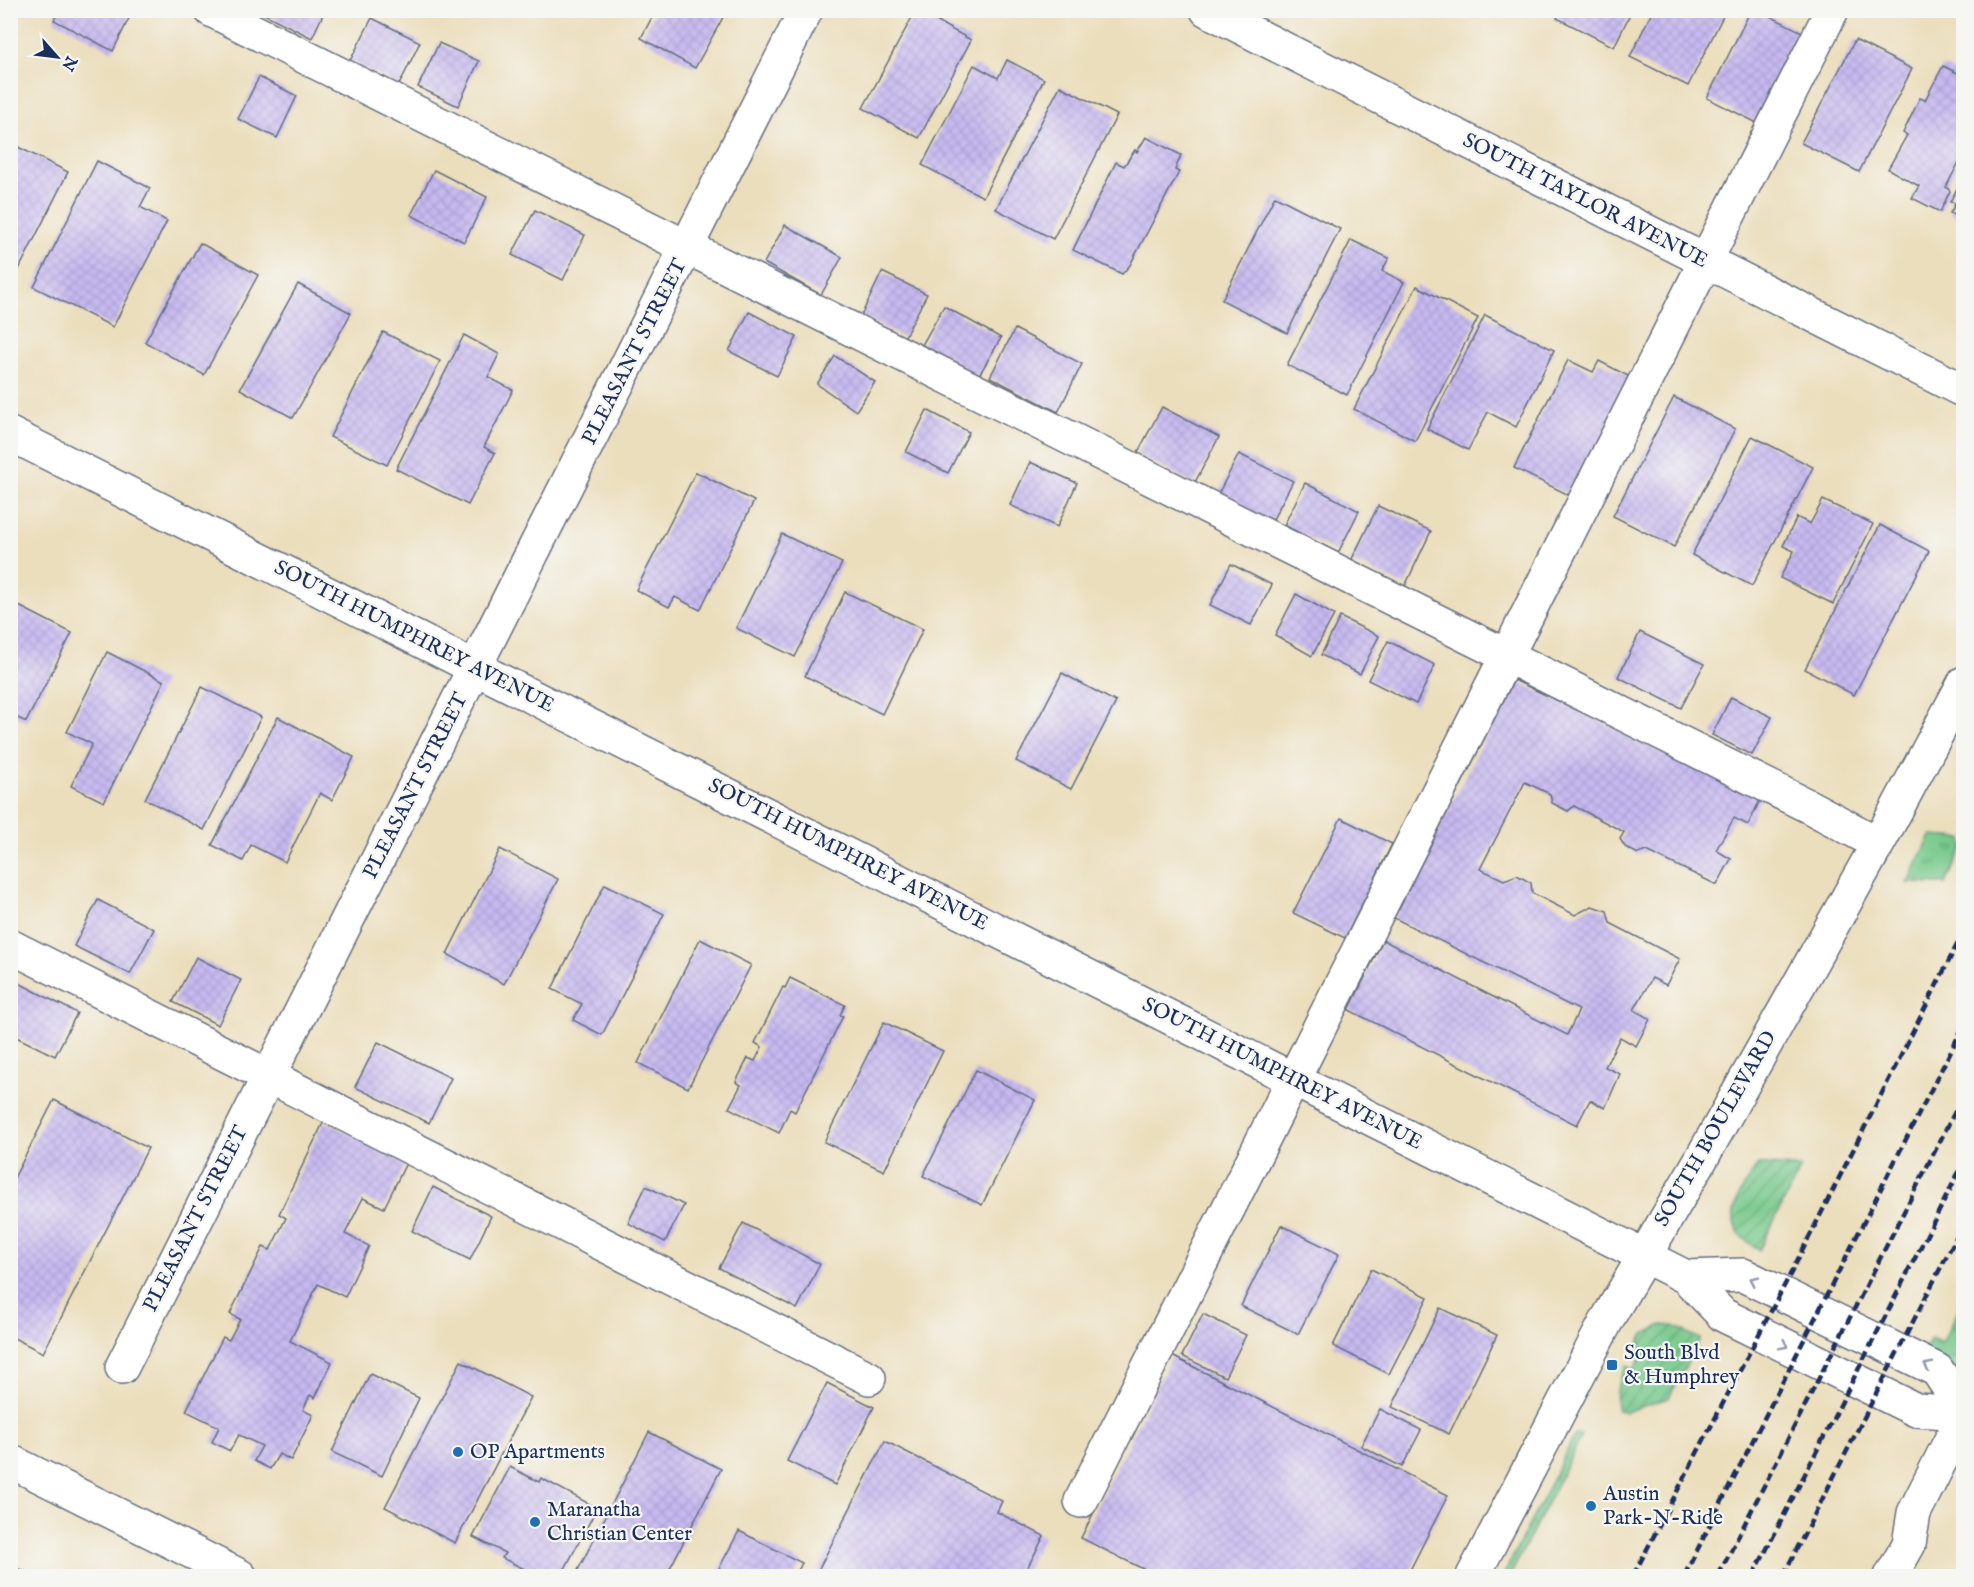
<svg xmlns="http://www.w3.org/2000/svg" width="1974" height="1587" viewBox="0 0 1974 1587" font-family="'IM FELL English',serif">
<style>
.grass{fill:url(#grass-tufts);stroke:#497c74;stroke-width:1.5}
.garden{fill:url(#garden-furrows);stroke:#497c74;stroke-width:1.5}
.building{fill:url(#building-cross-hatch)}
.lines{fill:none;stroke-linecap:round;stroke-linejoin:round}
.minor-casing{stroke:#646c7f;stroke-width:36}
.minor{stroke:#fff;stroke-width:33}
.rail{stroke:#1b2f5e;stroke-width:4.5;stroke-dasharray:9 4.5;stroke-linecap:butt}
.oneway{stroke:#8d97ae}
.poi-dot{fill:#1f6fb2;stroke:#f6f6f2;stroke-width:2}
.labels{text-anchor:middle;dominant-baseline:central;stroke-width:4.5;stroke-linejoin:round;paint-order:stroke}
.street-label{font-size:21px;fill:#1b2f5e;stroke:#f6f6f2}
.poi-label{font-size:21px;fill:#1b2f5e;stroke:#f6f6f2;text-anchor:start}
</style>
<defs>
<pattern id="grass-tufts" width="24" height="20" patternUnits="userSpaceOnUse" patternTransform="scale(1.5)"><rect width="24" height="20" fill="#77c98b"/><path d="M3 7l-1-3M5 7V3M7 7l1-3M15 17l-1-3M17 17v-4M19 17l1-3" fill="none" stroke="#61a475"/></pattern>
<pattern id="garden-furrows" width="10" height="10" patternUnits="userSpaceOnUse" patternTransform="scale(1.5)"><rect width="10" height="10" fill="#77c98b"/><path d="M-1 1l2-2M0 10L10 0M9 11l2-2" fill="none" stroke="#61a475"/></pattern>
<pattern id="building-cross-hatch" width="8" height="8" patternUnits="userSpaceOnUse" patternTransform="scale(1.5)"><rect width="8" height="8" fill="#c7b9f0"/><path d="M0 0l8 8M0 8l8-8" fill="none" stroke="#aa9fd0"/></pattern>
</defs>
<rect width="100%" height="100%" fill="#f6f6f2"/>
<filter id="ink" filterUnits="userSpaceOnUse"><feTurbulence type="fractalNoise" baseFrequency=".0167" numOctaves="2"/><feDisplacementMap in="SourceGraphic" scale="12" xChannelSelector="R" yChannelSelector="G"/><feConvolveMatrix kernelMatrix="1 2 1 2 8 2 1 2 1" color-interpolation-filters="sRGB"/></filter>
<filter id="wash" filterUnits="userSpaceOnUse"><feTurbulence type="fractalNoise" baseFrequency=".008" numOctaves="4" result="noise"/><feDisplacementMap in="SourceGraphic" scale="24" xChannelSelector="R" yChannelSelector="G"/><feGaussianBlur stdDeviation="1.35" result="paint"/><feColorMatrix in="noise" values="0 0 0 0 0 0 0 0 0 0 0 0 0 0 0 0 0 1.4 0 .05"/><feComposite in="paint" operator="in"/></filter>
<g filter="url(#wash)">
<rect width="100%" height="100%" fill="#ebdebc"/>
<g class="grass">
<polygon points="1931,836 1963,838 1963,848 1945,884 1907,883"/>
<polygon points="1963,1300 1963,1374 1923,1353 1931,1338 1942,1343"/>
<polygon points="1579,1434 1581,1436 1580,1439 1510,1576 1503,1576 1575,1435"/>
</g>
<g class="garden">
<path d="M1758 1164 1801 1168 1759 1250C1753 1245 1745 1241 1740 1235 1722 1212 1746 1184 1758 1164Z"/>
<path d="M1662 1325 1674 1326 1700 1339 1669 1398 1625 1412 1618 1411C1613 1394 1619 1381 1627 1366L1634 1369 1641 1358 1634 1353 1644 1334Z"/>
</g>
<g id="blocks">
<g class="building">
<polygon points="59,10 133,10 113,51 54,20"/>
<polygon points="266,10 325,10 312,38 264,14"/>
<polygon points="656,10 727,10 695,68 641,38"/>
<polygon points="916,10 971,40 919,138 863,108"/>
<polygon points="1561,10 1632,10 1614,47 1557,18"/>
<polygon points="1653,10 1726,10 1688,86 1630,57"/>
<polygon points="1751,10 1758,10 1808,35 1763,126 1707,98"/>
<polygon points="372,18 420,42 399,85 350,61"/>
<polygon points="1855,40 1912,69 1859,172 1801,143"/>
<polygon points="439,43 479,61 458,106 418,87"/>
<polygon points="1007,60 1044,79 983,197 922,165 974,65 998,78"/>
<polygon points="1943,66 1964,76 1964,163 1962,165 1958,164 1946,187 1950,191 1940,212 1912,198 1919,186 1888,169 1907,135 1903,133 1920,98 1925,100"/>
<polygon points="259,77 297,96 277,138 238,119"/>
<polygon points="1060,86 1117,115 1053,239 996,209"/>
<polygon points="1146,137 1181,155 1175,170 1179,172 1130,265 1122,274 1073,250 1116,162 1124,166 1135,150 1137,152"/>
<polygon points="10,143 68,172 15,277 10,275"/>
<polygon points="97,161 150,188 140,207 167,221 113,327 34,287"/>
<polygon points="434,170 487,197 464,242 411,215"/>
<polygon points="1964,175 1964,220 1950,213 1956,203 1950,202"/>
<polygon points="1275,196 1340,229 1287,333 1222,300"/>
<polygon points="535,210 585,235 563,280 512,255"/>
<polygon points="785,225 842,257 821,295 764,263"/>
<polygon points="1351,240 1389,258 1382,271 1404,282 1347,395 1287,365"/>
<polygon points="200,243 258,275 204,375 145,342"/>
<polygon points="882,272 927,294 904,338 861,316"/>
<polygon points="298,284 351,313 293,418 240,389"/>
<polygon points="1417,286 1478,318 1415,441 1354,409"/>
<polygon points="944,306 1001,338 978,377 922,345"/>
<polygon points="749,312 797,337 777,376 729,351"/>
<polygon points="1485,315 1554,350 1516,427 1488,412 1468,450 1427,429"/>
<polygon points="1015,329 1082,364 1058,412 990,377"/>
<polygon points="383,332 440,361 387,465 330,437"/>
<polygon points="464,335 499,354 488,377 513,390 484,447 495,453 468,505 396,469"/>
<polygon points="835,356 875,382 856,411 817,384"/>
<polygon points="1568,360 1593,372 1599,361 1634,379 1575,498 1514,468"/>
<polygon points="1674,397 1735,429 1674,547 1613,516"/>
<polygon points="1162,407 1219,437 1194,484 1137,454"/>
<polygon points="927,410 969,432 948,473 906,452"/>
<polygon points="1752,436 1813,467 1752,586 1692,555"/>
<polygon points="1239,454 1293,481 1270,525 1216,498"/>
<polygon points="1030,462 1077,483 1057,527 1010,505"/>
<polygon points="696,472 754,501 700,610 675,597 669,607 636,590"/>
<polygon points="1305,483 1359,511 1338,553 1284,525"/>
<polygon points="1823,500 1873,524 1833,604 1780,578 1794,551 1783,546 1797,517 1810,524"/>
<polygon points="1378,506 1431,531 1405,586 1351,561"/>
<polygon points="1880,525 1929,551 1854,695 1805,669"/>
<polygon points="782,534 842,563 795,657 736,628"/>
<polygon points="1231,564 1272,585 1251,625 1210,605"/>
<polygon points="845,592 923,629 882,714 805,676"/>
<polygon points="1296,594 1334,615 1312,656 1275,635"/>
<polygon points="19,606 72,633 26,722 10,714 10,622"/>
<polygon points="1340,617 1379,636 1360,674 1321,655"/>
<polygon points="1640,632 1704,664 1681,708 1618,677"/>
<polygon points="1388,641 1435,665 1416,704 1368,680"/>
<polygon points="107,652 164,681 104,802 71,786 92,744 67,732"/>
<polygon points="1062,673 1116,702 1071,789 1016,761"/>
<polygon points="1514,680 1761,798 1748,825 1734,818 1716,850 1731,859 1717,885 1647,851 1638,854 1625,847 1620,839 1624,832 1574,806 1568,811 1552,803 1550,794 1525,782 1480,869 1504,880 1517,875 1531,883 1532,893 1575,915 1592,906 1607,911 1610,923 1680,959 1666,985 1652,978 1634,1010 1650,1019 1636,1046 1620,1037 1605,1067 1620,1074 1605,1108 1590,1100 1577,1125 1349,1010 1383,940 1567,1035 1579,1010 1394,918"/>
<polygon points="202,687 261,717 204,830 145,799"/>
<polygon points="1731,697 1772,717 1752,755 1712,735"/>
<polygon points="278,717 354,757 332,800 320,793 285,862 251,845 243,861 212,845"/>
<polygon points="1341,818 1392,844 1345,938 1293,913"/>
<polygon points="500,849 558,879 504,984 447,954"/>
<polygon points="605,884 664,914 602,1035 573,1020 582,1004 552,989"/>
<polygon points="98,900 154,929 130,974 74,946"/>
<polygon points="700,939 751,965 688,1088 638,1063"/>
<polygon points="196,957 241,980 218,1025 173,1002"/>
<polygon points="790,978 845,1005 840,1015 843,1016 795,1112 790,1109 779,1133 729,1108 741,1085 736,1082 748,1058 755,1061 762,1047 755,1043 783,987 785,988"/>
<polygon points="19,983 77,1013 55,1056 10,1034 10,1001"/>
<polygon points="884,1022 943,1051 884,1171 824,1142"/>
<polygon points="378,1042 451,1078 429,1123 355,1087"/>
<polygon points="976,1070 1035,1100 982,1205 923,1176"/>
<polygon points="54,1100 148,1148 43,1353 10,1336 10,1186"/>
<polygon points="324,1121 407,1161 384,1208 363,1198 345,1234 369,1246 345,1297 318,1284 290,1341 332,1362 315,1398 310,1395 303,1410 313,1415 291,1460 279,1454 270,1469 254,1461 262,1446 239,1435 230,1451 212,1442 219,1427 186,1411 223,1337 229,1340 240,1319 230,1314 263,1247 270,1250 286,1218 279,1214"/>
<polygon points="646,1186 684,1205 665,1242 628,1223"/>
<polygon points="433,1187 491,1216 470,1260 412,1231"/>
<polygon points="743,1223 820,1264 797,1309 719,1268"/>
<polygon points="1281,1225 1339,1254 1298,1334 1241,1306"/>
<polygon points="1371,1269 1428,1297 1389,1374 1333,1346"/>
<polygon points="1440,1308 1497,1335 1449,1434 1392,1407"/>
<polygon points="1203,1314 1246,1335 1225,1377 1182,1356"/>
<polygon points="1172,1356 1448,1495 1407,1576 1157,1576 1081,1538"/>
<polygon points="461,1361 531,1397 455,1543 385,1507"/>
<polygon points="370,1374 419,1398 382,1476 332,1452"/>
<polygon points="827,1383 874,1407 835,1485 787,1461"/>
<polygon points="1380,1409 1421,1430 1402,1467 1361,1446"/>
<polygon points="649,1432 721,1469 666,1576 575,1576"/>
<polygon points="885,1441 1002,1501 997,1512 1044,1536 1023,1576 815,1576"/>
<polygon points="510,1467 539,1482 541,1478 597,1508 561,1576 538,1576 502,1558 505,1553 473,1537"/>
<polygon points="739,1531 802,1563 795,1576 715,1576"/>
<polygon points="10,1565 34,1576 10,1576"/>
</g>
</g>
</g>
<g filter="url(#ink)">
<use href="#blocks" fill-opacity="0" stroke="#646c7f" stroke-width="1.5"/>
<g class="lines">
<defs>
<g id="minor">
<polyline points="211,10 1810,807 1877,843"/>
<polyline points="1207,10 1964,391"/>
<polyline points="10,434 1686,1277 1723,1315 1916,1410 1964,1413"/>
<polyline points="10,946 869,1378"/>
<polyline points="1686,1277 1743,1275 1937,1370 1964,1411"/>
<polyline points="122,1367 806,10"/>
<polyline points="10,1461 240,1576"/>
<polyline points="1081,1501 1832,10"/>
<polyline points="1473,1576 1608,1318 1700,1161 1884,833 1964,683"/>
<polyline points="1891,1576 1909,1544 1914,1513 1964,1414"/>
</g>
</defs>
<use href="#minor" class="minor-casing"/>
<use href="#minor" class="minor"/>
<g class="rail">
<polyline points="1633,1576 1794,1267 1964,931"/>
<polyline points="1684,1576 1964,1025"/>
<polyline points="1718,1576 1964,1094"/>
<polyline points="1753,1576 1964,1162"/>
<polyline points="1783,1576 1964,1222"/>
</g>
</g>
<defs><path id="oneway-chevron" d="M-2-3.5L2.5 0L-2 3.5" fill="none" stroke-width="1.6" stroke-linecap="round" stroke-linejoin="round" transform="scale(1.5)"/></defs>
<g class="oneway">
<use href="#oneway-chevron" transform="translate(1754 1280) rotate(-154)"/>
<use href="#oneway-chevron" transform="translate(1784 1345) rotate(26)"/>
<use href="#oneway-chevron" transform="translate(1928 1366) rotate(-153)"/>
</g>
</g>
<g class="poi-dot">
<rect x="1606" y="1359" width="12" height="12" rx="3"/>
<circle cx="458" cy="1452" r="6"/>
<circle cx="1591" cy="1506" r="6"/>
<circle cx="535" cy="1522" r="6"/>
</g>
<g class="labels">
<g class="street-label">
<text transform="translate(1585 201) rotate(27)">SOUTH TAYLOR AVENUE</text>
<text transform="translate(635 352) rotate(-63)">PLEASANT STREET</text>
<text transform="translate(414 637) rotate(27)">SOUTH HUMPHREY AVENUE</text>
<text transform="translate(416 786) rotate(-63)">PLEASANT STREET</text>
<text transform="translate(848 855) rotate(27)">SOUTH HUMPHREY AVENUE</text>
<text transform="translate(1282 1074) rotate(27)">SOUTH HUMPHREY AVENUE</text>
<text transform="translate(1716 1129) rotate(-60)">SOUTH BOULEVARD</text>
<text transform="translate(196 1219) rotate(-63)">PLEASANT STREET</text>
</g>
<g class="poi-label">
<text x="1624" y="1353">South Blvd<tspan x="1624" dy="24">&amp; Humphrey</tspan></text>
<text x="470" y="1452">OP Apartments</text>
<text x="1603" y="1494">Austin<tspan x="1603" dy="24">Park-N-Ride</tspan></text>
<text x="547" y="1510">Maranatha<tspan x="547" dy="24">Christian Center</tspan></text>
</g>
</g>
<rect width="1974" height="1587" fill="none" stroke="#f6f6f2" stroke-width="36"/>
<g transform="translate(57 57) rotate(118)" stroke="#f6f6f2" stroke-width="4.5" paint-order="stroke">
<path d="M0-4.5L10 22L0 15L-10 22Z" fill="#1b2f5e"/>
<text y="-9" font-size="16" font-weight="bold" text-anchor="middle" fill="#1b2f5e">N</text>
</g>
</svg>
